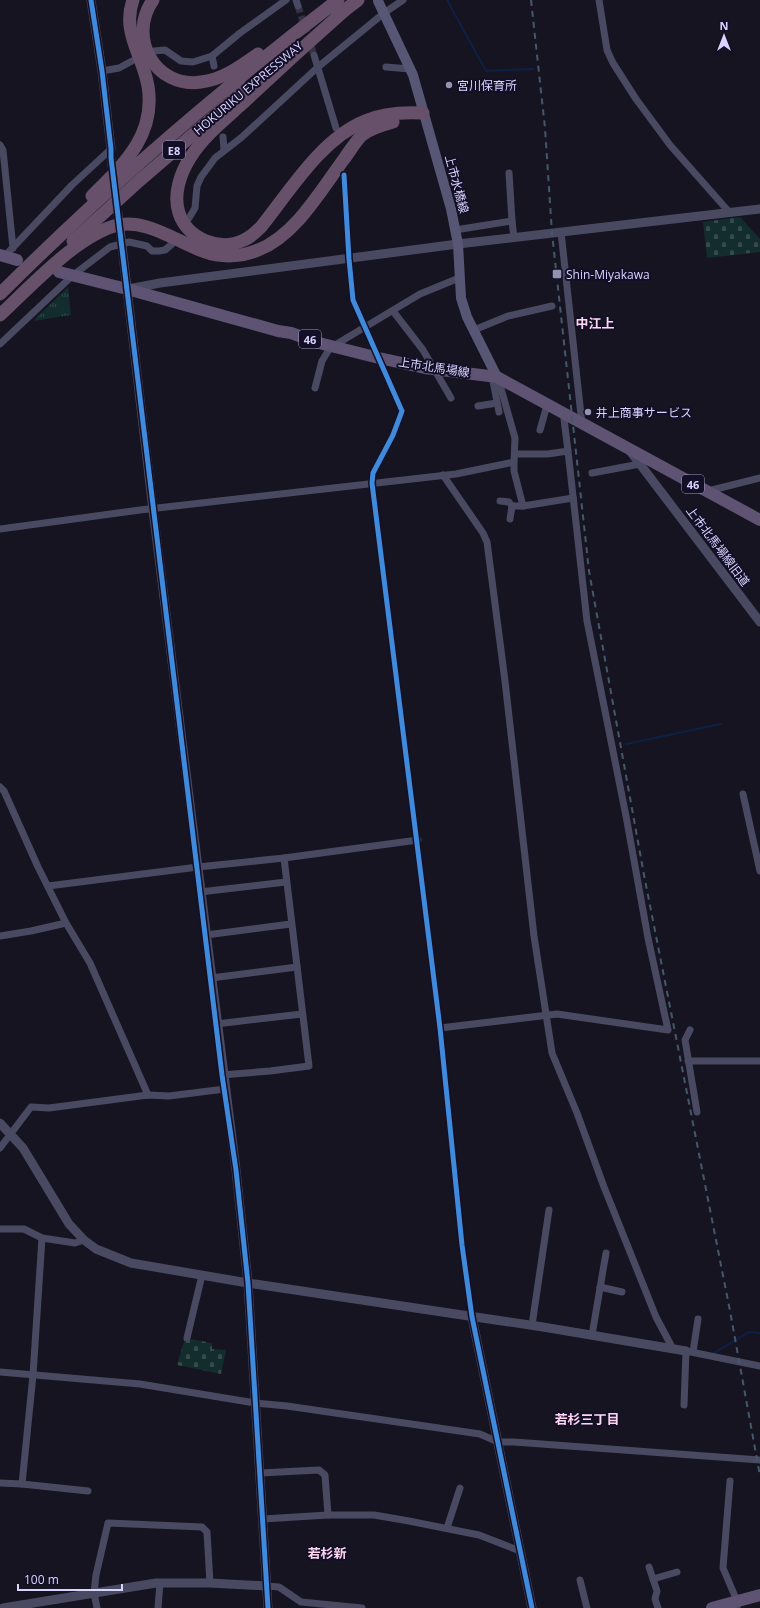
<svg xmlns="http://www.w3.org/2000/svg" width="760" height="1608" viewBox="0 0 760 1608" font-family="'Open Sans','Noto Sans JP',sans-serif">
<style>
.grass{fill:url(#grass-tufts)}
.cemetery{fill:url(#cemetery-stones)}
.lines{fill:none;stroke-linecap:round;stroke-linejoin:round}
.stream{stroke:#0d2144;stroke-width:2}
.minor-tunnel{stroke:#333142;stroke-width:7;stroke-dasharray:7 3.5;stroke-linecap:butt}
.tertiary-tunnel{stroke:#333142;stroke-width:9;stroke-dasharray:9 4.5;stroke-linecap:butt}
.minor{stroke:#4a4962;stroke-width:7}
.tertiary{stroke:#4a4962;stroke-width:9}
.secondary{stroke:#575674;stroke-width:10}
.primary{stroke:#5e5373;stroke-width:12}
.motorway{stroke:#67516a;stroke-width:13}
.rail{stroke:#43596b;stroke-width:2;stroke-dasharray:6 5;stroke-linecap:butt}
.cycleway-casing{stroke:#130f26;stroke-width:8}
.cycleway{stroke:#408adc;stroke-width:5}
.poi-dot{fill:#9591b1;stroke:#130f26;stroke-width:1.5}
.labels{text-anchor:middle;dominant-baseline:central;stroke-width:4;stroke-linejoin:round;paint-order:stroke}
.shield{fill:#130f26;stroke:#9e99be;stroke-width:1}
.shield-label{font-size:11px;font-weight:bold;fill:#d9d4ff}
.poi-label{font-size:12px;fill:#d9d4ff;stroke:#130f26;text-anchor:start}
.street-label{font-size:12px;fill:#d9d4ff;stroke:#130f26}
.neighbourhood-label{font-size:13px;font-weight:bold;fill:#ffd6f0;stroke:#130f26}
</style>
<defs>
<pattern id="grass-tufts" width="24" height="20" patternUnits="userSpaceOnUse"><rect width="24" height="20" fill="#132c2d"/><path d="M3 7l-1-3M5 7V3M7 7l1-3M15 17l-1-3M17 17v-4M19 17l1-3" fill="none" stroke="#354a4c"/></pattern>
<pattern id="cemetery-stones" width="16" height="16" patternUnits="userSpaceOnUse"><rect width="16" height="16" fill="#132c2d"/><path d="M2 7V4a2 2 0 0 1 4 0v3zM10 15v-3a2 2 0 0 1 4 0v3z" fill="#354a4c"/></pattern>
</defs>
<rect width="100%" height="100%" fill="#161421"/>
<polygon class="grass" points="68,287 71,315 33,321"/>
<g class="cemetery">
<polygon points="740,217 760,239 760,252 707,258 703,222"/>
<polygon points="185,1338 212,1343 212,1349 226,1350 221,1374 177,1365"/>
</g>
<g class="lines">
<g class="stream">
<polyline points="447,0 486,71 533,69"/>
<polyline points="626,744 721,724"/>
<polyline points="714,1353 749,1332 760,1333"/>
</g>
<polyline class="minor-tunnel" points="298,6 314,55"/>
<g class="tertiary-tunnel">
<polyline points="111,158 113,179"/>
<polyline points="116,198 120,229"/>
</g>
<g class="minor">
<polyline points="296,0 298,6"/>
<polyline points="599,0 607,50 613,63 636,99 670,145 730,213"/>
<polyline points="154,51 165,50 181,61 193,62 212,56 240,33 286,0"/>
<polyline points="314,55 336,128"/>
<polyline points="212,56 214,66"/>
<polyline points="386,67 410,69"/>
<polyline points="102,71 119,68 132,61"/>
<polyline points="223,137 224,149"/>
<polyline points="0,145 3,150 13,248"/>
<polyline points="509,173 512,221"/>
<polyline points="344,175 349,259 353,300 402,411 393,435 373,473 372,483 440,1028 462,1245 472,1317"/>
<polyline points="189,218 195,208 197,186 201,177 215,158 242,137 318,67 384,13 403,0"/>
<polyline points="455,230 512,221 514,238"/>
<polyline points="561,232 582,424"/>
<polyline points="3,258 72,185 111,149"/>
<polyline points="393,311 423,350 451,398"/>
<polyline points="474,330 508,316 552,306"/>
<polyline points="0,344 72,276 110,247 129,242 147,246 152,251 159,251 165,250 172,244"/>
<polyline points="497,377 493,381 499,412"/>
<polyline points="315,388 322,361 330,348 420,294 459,278"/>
<polyline points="478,406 497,403"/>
<polyline points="540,430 547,405"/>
<polyline points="515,454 548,454 568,451 564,419 565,414"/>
<polyline points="592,473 640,464"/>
<polyline points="443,475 483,533 487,542 505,681 534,936 552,1053 577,1113 604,1187 656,1317 673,1349"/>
<polyline points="708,491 760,478"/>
<polyline points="500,501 509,502 512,506"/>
<polyline points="523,506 573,498"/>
<polyline points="510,519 512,506 523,506 514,471 514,462"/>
<polyline points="0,529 140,510 456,474 514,462 515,438 498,378"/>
<polyline points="0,787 4,791 38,867 66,923 90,963 148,1095"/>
<polyline points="743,794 760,871"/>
<polyline points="48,886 198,867 284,858 418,840"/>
<polyline points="200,892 286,882"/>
<polyline points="206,935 291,924"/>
<polyline points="0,936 31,931 66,923"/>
<polyline points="211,978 297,967"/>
<polyline points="216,1024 302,1014"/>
<polyline points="440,1028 557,1014 668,1030 648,938 626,816 587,621 568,451"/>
<polyline points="690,1030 685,1040 697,1112"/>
<polyline points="688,1061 760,1061"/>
<polyline points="222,1075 270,1071 309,1066 284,858"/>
<polyline points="0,1148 31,1107 49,1108 148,1095 169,1096 225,1089"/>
<polyline points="0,1229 24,1229 42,1238 75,1243 84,1240"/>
<polyline points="600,1287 622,1292"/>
<polyline points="532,1325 549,1210"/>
<polyline points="592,1335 606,1253"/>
<polyline points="187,1338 202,1275"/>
<polyline points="693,1352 698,1319"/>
<polyline points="0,1372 140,1384 255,1403 287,1406 480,1434 498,1442 514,1442 760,1460"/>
<polyline points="684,1405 686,1351 760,1366"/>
<polyline points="260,1473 319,1470 325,1475 328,1515 263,1519"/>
<polyline points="730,1481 723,1568 737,1601 737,1608"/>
<polyline points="0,1483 22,1484 33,1375 42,1238"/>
<polyline points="22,1484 88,1491"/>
<polyline points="328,1515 374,1515 409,1521 479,1535 520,1551"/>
<polyline points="447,1528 460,1488"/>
<polyline points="649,1567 657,1591 655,1599 658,1608"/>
<polyline points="653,1579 677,1572"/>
<polyline points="580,1580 587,1608"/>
<polyline points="267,1586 279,1587 301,1602 362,1608"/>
<polyline points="97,1608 94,1593 96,1575 108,1523 202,1527 207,1532 210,1583"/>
<polyline points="158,1608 160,1583"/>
</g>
<g class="tertiary">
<polyline points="91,0 102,71 111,149"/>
<polyline points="120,229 153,510 236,1170 248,1283 268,1608"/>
<polyline points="128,289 160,283 458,244 760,209"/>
<polyline points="630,451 760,622"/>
<polyline points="0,1123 23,1148 69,1224 84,1240 96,1249 131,1263 248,1283 543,1327 686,1351"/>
<polyline points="472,1317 532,1608"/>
<polyline points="3,1608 156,1583 210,1583 267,1586"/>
</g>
<polyline class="secondary" points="378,1 413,75 451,209 458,244 461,298 467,317 497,377"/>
<g class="primary">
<polyline points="0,255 17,260"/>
<polyline points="59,272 127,289 278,331 291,333 319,343 379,358 425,368 497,377 760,520"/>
<polyline points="712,1608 760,1595"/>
</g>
<g class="motorway">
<path d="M153 0C127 37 155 89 201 82 222 80 241 66 258 54"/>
<path d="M344 11C310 41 276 72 243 103 224 120 203 137 190 158 180 174 173 195 179 213 187 239 220 252 244 240 251 237 256 232 261 227 290 191 321 139 365 121 383 113 404 112 423 113"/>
<polyline points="337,16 358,0"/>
<path d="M92 196C124 164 156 135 148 86 146 75 142 64 138 54 131 36 126 19 133 0"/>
<polyline points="73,241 140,180 247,88"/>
<path d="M0 294C105 189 220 90 338 0"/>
<path d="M0 315C30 287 75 238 114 226 145 217 177 242 205 252 222 258 242 257 258 250 295 236 321 190 344 159 350 151 355 142 362 135 371 128 382 125 393 122"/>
</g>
<polyline class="rail" points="531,0 545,128 552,233 589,571 644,875 730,1311 760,1476"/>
<defs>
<g id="cycleway">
<polyline points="91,0 102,71 111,149 111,158 222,1075 236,1170 248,1283 268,1608"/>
<polyline points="344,175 349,259 353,300 402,411 393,435 373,473 372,483 440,1028 462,1245 472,1317 532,1608"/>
</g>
</defs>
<use href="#cycleway" class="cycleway-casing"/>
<use href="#cycleway" class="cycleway"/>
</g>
<g class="poi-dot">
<circle cx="449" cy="85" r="4"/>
<rect x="552" y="269" width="10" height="10" rx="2"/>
<circle cx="588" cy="412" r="4"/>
</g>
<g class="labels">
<g class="shield">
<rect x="163" y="141" width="22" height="18" rx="3"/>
<rect x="299" y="330" width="22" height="18" rx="3"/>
<rect x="682" y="475" width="22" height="18" rx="3"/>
</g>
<g class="shield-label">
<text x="174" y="150">E8</text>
<text x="310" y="339">46</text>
<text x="693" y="484">46</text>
</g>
<g class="poi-label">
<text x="457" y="85">宮川保育所</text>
<text x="566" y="274">Shin-Miyakawa</text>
<text x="596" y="412">井上商事サービス</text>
</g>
<g class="street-label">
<text transform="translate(248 88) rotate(-40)">HOKURIKU EXPRESSWAY</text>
<text transform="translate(457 184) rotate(75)">上市水橋線</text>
<text transform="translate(434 367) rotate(9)">上市北馬場線</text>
<text transform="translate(718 546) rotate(53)">上市北馬場線旧道</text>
</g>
<g class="neighbourhood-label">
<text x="595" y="323">中江上</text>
<text x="587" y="1419">若杉三丁目</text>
<text x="327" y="1553">若杉新</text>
</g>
</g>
<g transform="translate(724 36)" stroke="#130f26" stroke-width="3" paint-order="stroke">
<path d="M0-3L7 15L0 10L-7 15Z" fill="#d9d4ff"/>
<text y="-6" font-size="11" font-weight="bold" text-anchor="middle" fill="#d9d4ff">N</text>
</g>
<path d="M18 1584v6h104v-6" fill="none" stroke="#d9d4ff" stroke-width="2"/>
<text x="24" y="1584" font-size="12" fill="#d9d4ff" stroke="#130f26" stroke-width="3" paint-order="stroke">100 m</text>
</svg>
